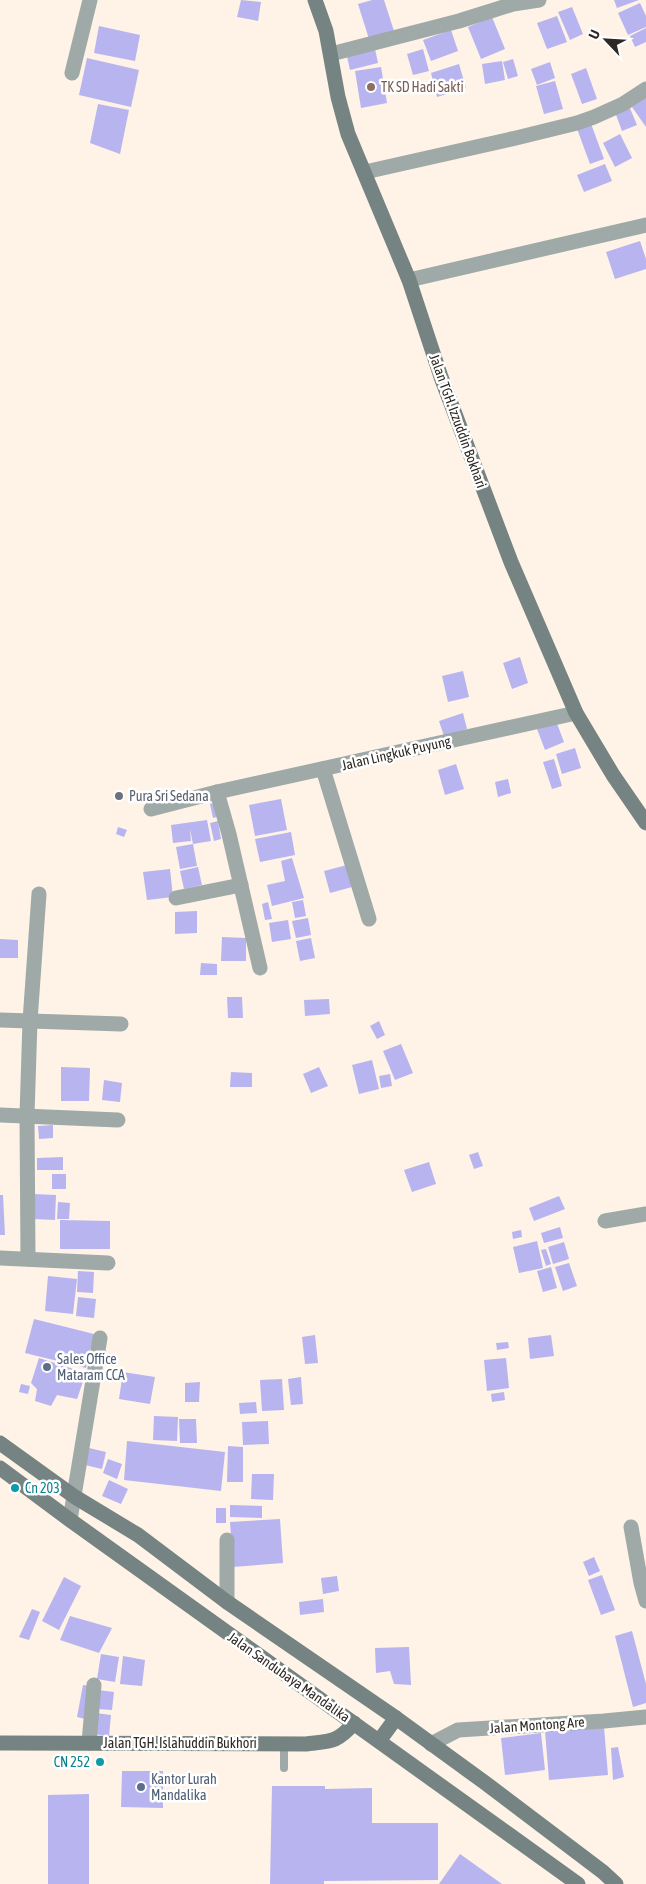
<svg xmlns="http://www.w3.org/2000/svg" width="646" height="1884" viewBox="0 0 646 1884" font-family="'Asap Condensed',sans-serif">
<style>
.building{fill:#b8b4f0}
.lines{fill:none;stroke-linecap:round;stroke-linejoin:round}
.lane{stroke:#9fa9a7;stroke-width:8}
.street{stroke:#9fa9a7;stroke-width:15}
.secondary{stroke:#758482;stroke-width:15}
.education-dot{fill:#8d6e63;stroke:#fff;stroke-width:2}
.worship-dot{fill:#6b7280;stroke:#fff;stroke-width:2}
.service-dot{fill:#5c6f8a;stroke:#fff;stroke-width:2}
.culture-dot{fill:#0f9aa8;stroke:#fff;stroke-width:2}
.labels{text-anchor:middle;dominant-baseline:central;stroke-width:5;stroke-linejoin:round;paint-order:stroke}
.education-label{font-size:14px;fill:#785e54;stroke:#fff;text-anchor:start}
.street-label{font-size:14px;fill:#2e2923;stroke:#fff}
.worship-label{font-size:14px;fill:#5b616d;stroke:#fff;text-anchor:start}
.service-label{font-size:14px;fill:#4e5e75;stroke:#fff;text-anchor:start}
.culture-label{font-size:14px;fill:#0d838f;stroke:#fff;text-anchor:start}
</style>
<rect width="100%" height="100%" fill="#fef3e6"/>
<g class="building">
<polygon points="241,0 261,2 258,21 237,17"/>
<polygon points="372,0 384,0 394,31 369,39 358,4"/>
<polygon points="614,0 639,0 617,8"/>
<polygon points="640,3 646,16 646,27 628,35 618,13"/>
<polygon points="572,7 583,34 570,40 558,12"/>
<polygon points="557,16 567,42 547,49 537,23"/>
<polygon points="492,17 505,49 481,59 468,27"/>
<polygon points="99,26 140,35 135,61 94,53"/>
<polygon points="646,28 646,42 635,47 630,36"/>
<polygon points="451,30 458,51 431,61 423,40"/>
<polygon points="374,44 378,63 350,70 346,52"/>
<polygon points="423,49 429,71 413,75 407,54"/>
<polygon points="87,58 139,70 131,107 79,95"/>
<polygon points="513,59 518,76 508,79 503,62"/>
<polygon points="502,61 505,80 485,84 482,64"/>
<polygon points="550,62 555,78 537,85 531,69"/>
<polygon points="459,64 466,88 437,97 431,73"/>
<polygon points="381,67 387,103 361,108 355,71"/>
<polygon points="586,68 597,99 582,104 571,74"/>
<polygon points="555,81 563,109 544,114 536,86"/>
<polygon points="646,97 646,127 632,107"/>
<polygon points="98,104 129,110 120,154 90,143"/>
<polygon points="629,106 637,125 622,131 615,112"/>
<polygon points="590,121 604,159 590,164 576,126"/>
<polygon points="620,134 632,158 615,167 603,143"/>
<polygon points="605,164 612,181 584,192 577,175"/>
<polygon points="640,241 646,259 646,269 615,279 606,252"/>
<polygon points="520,657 528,683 512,689 503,663"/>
<polygon points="463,671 469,697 448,702 442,676"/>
<polygon points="463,713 467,729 444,736 439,721"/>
<polygon points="556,721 564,742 545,750 537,729"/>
<polygon points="575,748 581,768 562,774 556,754"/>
<polygon points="554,759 562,786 552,789 543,762"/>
<polygon points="456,764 464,789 445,795 438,770"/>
<polygon points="508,779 511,793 498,797 495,782"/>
<polygon points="281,799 287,830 255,836 249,805"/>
<polygon points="217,802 220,816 213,818 210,804"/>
<polygon points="207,820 211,841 193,844 190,829 191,841 173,843 171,825"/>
<polygon points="218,821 221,839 214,841 210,823"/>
<polygon points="118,827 127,830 124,837 116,834"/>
<polygon points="291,832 295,855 260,862 255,839"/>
<polygon points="193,844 197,866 180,869 176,847"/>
<polygon points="292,858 304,898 272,906 267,885 285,881 281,861"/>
<polygon points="347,865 352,887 330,893 324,871"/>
<polygon points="198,867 202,885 184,889 180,871"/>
<polygon points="170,869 173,897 147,900 143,872"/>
<polygon points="303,900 306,916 295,918 292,902"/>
<polygon points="268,902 272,919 265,920 262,904"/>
<polygon points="197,911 197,933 175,934 175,912"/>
<polygon points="308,918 311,935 296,938 292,921"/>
<polygon points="288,920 291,939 272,942 269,923"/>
<polygon points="222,937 246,938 246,961 221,961"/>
<polygon points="311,938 315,958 300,961 296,941"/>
<polygon points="0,939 18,940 18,958 0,958"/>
<polygon points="201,963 217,964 217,975 200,975"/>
<polygon points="227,997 242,997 243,1018 228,1018"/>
<polygon points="329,999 330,1014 305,1016 304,1000"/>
<polygon points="379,1021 385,1035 377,1039 370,1026"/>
<polygon points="401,1044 413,1073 395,1080 383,1051"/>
<polygon points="372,1060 379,1089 359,1094 352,1065"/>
<polygon points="61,1067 90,1068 89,1101 61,1101"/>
<polygon points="319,1067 328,1086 311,1093 303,1074"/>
<polygon points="231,1072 252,1073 252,1087 230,1087"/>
<polygon points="390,1074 392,1086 381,1088 379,1076"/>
<polygon points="104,1080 122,1083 120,1102 102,1100"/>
<polygon points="53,1125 53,1138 39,1139 38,1126"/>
<polygon points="478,1152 483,1166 474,1169 469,1155"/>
<polygon points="63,1157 63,1170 37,1170 37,1158"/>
<polygon points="429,1162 436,1184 412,1192 404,1170"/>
<rect x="52" y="1174" width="14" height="15"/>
<polygon points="33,1194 56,1195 55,1220 33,1219"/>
<polygon points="0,1195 3,1195 5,1235 0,1235"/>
<polygon points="559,1196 565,1209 534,1221 529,1208"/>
<polygon points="58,1202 70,1203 69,1219 57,1219"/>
<polygon points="60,1220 110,1221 110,1249 60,1249"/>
<polygon points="560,1227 563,1238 544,1243 541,1233"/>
<polygon points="521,1230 522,1237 513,1239 512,1232"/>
<polygon points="537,1241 543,1268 519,1273 513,1247"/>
<polygon points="564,1242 569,1259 553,1264 548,1247"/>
<polygon points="546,1249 551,1264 546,1266 541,1250"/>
<polygon points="569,1263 577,1286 563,1291 555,1267"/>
<polygon points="551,1267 557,1288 543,1292 537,1271"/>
<polygon points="78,1271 94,1272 93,1293 77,1292"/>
<polygon points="48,1276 77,1279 73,1314 45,1311"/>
<polygon points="78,1297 96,1299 94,1318 76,1316"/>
<polygon points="34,1319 94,1334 86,1368 25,1353"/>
<polygon points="315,1335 318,1363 305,1364 302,1337"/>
<polygon points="551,1335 554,1356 530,1359 528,1338"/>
<polygon points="508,1342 509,1348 497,1350 496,1343"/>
<polygon points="39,1358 86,1373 77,1399 57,1395 51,1406 35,1401 37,1389 31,1383"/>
<polygon points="506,1358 509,1388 487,1391 484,1360"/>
<polygon points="123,1372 155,1377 150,1404 119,1399"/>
<polygon points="301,1377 303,1404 291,1405 288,1379"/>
<polygon points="282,1379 284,1410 262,1411 260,1380"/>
<polygon points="200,1382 199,1402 185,1402 185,1383"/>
<polygon points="21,1384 30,1386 28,1394 19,1392"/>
<polygon points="504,1392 505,1400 492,1402 491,1394"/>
<polygon points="256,1402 257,1413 240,1414 239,1403"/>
<polygon points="154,1416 178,1417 177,1441 153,1440"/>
<polygon points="179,1419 196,1419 197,1443 180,1443"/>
<polygon points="268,1421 269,1444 243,1445 242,1422"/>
<polygon points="127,1441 225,1452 221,1491 124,1480"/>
<polygon points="228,1446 243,1447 243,1482 227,1482"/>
<polygon points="89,1448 106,1452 102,1469 85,1465"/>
<polygon points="108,1459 122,1464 117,1479 103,1473"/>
<polygon points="252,1474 274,1474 273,1500 251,1499"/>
<polygon points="109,1480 128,1489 121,1504 102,1496"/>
<polygon points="230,1505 262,1506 262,1518 230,1517"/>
<rect x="216" y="1508" width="10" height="15"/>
<polygon points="280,1519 283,1563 233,1567 230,1522"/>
<polygon points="594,1557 600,1571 589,1576 583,1562"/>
<polygon points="602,1575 615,1610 601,1615 588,1580"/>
<polygon points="337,1576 339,1591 323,1594 321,1578"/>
<polygon points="64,1577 81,1586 59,1630 42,1621"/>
<polygon points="323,1599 324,1612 300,1615 299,1602"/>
<polygon points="32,1609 40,1612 29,1640 19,1637"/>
<polygon points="70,1616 112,1628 99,1653 60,1640"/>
<polygon points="632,1631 646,1684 646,1703 633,1707 615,1636"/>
<polygon points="409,1647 411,1685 394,1684 390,1671 376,1673 375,1648"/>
<polygon points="101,1654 119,1657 115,1682 97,1679"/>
<polygon points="123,1656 145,1660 142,1686 120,1684"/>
<polygon points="83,1685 92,1686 85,1719 77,1717"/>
<polygon points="98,1690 114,1692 112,1710 96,1709"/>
<polygon points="96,1713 111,1715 109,1736 93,1734"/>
<polygon points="604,1727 608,1775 549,1780 545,1731"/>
<polygon points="541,1733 545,1770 505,1775 501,1738"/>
<polygon points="618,1747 624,1777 613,1780 611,1748"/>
<polygon points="122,1771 163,1771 163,1808 121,1807"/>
<polygon points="272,1786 325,1786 325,1789 372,1788 372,1823 438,1823 438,1880 324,1881 324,1884 270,1884"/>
<polygon points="89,1794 89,1884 48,1884 48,1795"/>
<polygon points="460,1854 502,1884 439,1884"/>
</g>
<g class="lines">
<polyline class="lane" points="284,1744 284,1768"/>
<g class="street">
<polyline points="331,54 459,21 513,4 539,0"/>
<polyline points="72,73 90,0"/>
<polyline points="365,172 516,138 577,123 594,117 623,104 646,89"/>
<polyline points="409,280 646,225"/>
<polyline points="323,769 369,919"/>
<polyline points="217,792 229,834 260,968"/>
<polyline points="151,809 217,792 576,713"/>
<polyline points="176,898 241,885"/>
<polyline points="0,1020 121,1024"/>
<polyline points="0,1115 118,1120"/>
<polyline points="605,1221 646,1214"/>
<polyline points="0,1258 108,1263"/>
<polyline points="28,1259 27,1115 30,1021 39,894"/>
<polyline points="70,1520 100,1338"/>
<polyline points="631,1527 641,1583 646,1601"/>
<polyline points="227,1540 227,1602"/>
<polyline points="89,1743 94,1685"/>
<polyline points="431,1744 458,1730 604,1721 646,1717"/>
</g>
<g class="secondary">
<polyline points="315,0 326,31 338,97 348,134 409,280 441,377 511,562 576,713 613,775 646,823"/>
<polyline points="0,1443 75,1497 138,1535 227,1602 396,1718 484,1782 603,1872 616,1884"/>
<polyline points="0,1468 70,1520 578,1884"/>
<polyline points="379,1741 396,1718"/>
<path d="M0 1743 306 1744C330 1741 337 1743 354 1723"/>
</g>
</g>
<circle class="education-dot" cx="371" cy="87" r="5"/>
<circle class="worship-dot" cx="119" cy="796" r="5"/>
<g class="service-dot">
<circle cx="47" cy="1367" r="5"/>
<circle cx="141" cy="1787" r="5"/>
</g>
<g class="culture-dot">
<circle cx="15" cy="1488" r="5"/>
<circle cx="100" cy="1762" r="5"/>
</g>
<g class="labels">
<g class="education-label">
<text x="381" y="87">TK SD Hadi Sakti</text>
</g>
<g class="street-label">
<text transform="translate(458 421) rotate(70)">Jalan TGH. Izzuddin Bokhari</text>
<text transform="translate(396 753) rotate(-13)">Jalan Lingkuk Puyung</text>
<text transform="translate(289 1677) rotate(35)">Jalan Sandubaya Mandalika</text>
<text transform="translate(537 1725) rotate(-4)">Jalan Montong Are</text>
<text x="180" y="1743">Jalan TGH. Islahuddin Bukhori</text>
</g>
<g class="worship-label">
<text x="129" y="796">Pura Sri Sedana</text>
</g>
<g class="service-label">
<text x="57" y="1359">Sales Office<tspan x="57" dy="16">Mataram CCA</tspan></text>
<text x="151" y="1779">Kantor Lurah<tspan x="151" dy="16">Mandalika</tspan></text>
</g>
<g class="culture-label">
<text x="25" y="1488">Cn 203</text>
<text x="90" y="1762" text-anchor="end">CN 252</text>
</g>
</g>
<g transform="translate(606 40) rotate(295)" stroke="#ffffff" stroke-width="4" paint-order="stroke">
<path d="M0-4L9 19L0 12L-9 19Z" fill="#2e2923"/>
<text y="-8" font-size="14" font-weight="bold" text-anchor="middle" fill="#2e2923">U</text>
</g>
</svg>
